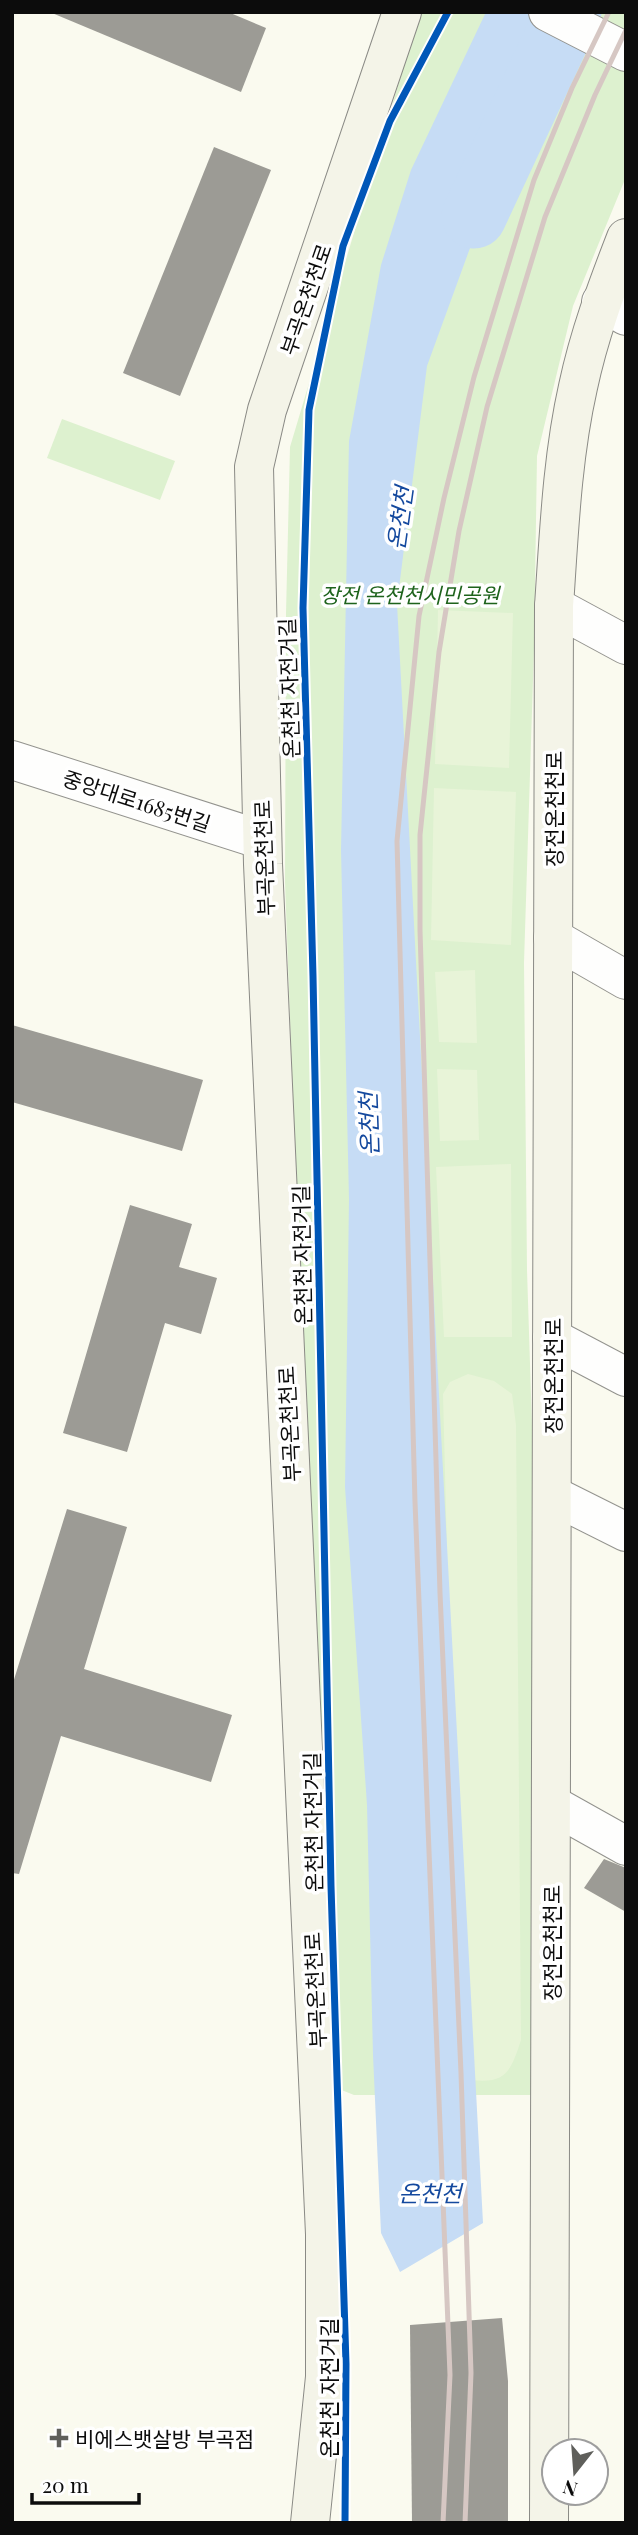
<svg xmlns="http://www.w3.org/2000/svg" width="638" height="2535" viewBox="0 0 638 2535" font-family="'Playfair Display','Noto Sans KR',serif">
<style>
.green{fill:#ddf1cf}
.pitch{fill:#e8f4d8}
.water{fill:#c6dcf5}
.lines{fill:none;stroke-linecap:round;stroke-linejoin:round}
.river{stroke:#c6dcf5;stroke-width:65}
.building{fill:#9c9b95}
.minor-casing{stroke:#93938e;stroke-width:40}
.secondary-casing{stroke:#8a8a85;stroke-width:40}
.minor{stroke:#fefefd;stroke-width:38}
.secondary{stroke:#f4f4e8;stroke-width:38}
.rail{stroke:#d6c7c3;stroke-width:5}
.cycleway-casing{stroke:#fff;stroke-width:11}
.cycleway{stroke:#0057b8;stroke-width:7}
.poi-dot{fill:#5f5f5b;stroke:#fff;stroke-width:2.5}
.labels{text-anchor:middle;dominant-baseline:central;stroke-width:7;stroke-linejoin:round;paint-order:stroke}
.street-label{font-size:21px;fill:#0c0c0c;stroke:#fff}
.park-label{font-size:21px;font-style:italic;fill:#1e631c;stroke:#fff}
.poi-label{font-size:21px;fill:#0c0c0c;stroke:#fff;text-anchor:start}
.water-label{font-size:23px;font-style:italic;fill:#14499e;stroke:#fff}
</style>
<rect width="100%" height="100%" fill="#fafaef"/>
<g class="green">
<polygon points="420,12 626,12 626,177 573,306 537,456 534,648 524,963 527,1270 538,1614 534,2095 354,2095 329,2085 285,882 286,614 290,447"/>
<polygon points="62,419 175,461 160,500 47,458"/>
</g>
<g class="pitch">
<polygon points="438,610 513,613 509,768 435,764"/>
<polygon points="434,788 516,792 511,945 431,940"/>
<polygon points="475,970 477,1043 439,1042 435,972"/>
<polygon points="437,1069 477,1070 479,1140 440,1141"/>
<polygon points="511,1164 512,1337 444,1337 436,1167"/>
<path d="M468 1374 494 1381 512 1394 516 1425 521 2040C511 2070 507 2084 472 2080L451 1710 443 1394 450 1382Z"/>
</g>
<polygon class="water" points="486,12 556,12 427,366 397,604 483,2223 400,2272 381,2233 373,2055 367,1805 345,1487 349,1199 341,850 349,441 381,265 411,170"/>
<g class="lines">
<polyline class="river" points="474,216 569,12"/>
</g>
<g class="building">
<polygon points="228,12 266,28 241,92 52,13"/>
<polygon points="214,147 271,170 180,396 123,373"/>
<polygon points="12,1025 203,1080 182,1151 12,1102"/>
<polygon points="130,1205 192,1224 179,1267 217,1278 201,1334 165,1323 127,1452 63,1433"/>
<polygon points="67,1509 127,1527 84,1669 232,1715 211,1782 61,1736 19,1874 12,1873 12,1686"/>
<polygon points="604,1859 626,1868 626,1912 584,1888"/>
<polygon points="502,2318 508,2381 508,2523 412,2523 410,2325"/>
</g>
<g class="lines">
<defs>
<g id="minor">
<polyline points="548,12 626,52"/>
<polyline points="601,302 626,316"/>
<polyline points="554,606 626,645"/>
<polyline points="12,760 262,840"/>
<polyline points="553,938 626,980"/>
<polyline points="552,1338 626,1377"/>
<polyline points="552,1495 626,1532"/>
<polyline points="551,1804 626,1846"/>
</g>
<g id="secondary">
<polyline points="310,2523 325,2377 325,2234 263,864 254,467 267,410 402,12"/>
<path d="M549 2523 554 606C559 533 562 458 578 387 589 335 607 287 626 238"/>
</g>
</defs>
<use href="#minor" class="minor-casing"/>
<use href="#secondary" class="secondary-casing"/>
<use href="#minor" class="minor"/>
<use href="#secondary" class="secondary"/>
<g class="rail">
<polyline points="443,2523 450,2375 415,1502 397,841 419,616 444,498 474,377 534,180 572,88 609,12"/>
<polyline points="465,2523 471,2373 461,2073 440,1593 420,930 420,835 439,652 459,531 487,407 545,217 595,95 626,30"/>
</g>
<defs>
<polyline id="cycleway" points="345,2523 346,2364 331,1886 313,976 303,608 309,410 343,246 390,121 448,12"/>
</defs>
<use href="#cycleway" class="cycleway-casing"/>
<use href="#cycleway" class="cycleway"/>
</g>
<path class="poi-dot" d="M55.5 2427.5h7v7h7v7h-7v7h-7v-7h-7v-7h7z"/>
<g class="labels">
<g class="street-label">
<text transform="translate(305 299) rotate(-71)">부곡온천천로</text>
<text transform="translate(288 688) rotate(-92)">온천천 자전거길</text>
<text transform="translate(137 800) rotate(18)">중앙대로1685번길</text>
<text transform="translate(553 809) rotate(-90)">장전온천천로</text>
<text transform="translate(263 858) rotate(-92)">부곡온천천로</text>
<text transform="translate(301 1255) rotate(-91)">온천천 자전거길</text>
<text transform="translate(552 1376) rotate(-90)">장전온천천로</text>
<text transform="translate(288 1424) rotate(-93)">부곡온천천로</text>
<text transform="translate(312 1822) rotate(-91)">온천천 자전거길</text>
<text transform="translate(551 1943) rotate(-90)">장전온천천로</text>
<text transform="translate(314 1990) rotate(-93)">부곡온천천로</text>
<text transform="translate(328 2388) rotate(-90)">온천천 자전거길</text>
</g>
<g class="park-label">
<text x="410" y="594">장전 온천천시민공원</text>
</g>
<g class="poi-label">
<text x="75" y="2438">비에스뱃살방 부곡점</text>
</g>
<g class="water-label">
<text transform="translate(399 518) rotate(-82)">온천천</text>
<text transform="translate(368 1124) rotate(-92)">온천천</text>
<text x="430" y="2192">온천천</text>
</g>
</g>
<rect width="638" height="2535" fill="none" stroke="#0c0c0c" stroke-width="28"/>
<g transform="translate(575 2472) rotate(197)"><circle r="33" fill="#ffffff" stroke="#9e9e9e" stroke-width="2"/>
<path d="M0-5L12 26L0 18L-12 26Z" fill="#5f5f5b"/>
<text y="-10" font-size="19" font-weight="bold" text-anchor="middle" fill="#0c0c0c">N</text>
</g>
<path d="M32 2493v10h107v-10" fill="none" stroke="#0c0c0c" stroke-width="3.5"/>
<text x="42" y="2493" font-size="21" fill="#0c0c0c" stroke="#ffffff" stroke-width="5" paint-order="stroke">20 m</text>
</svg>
